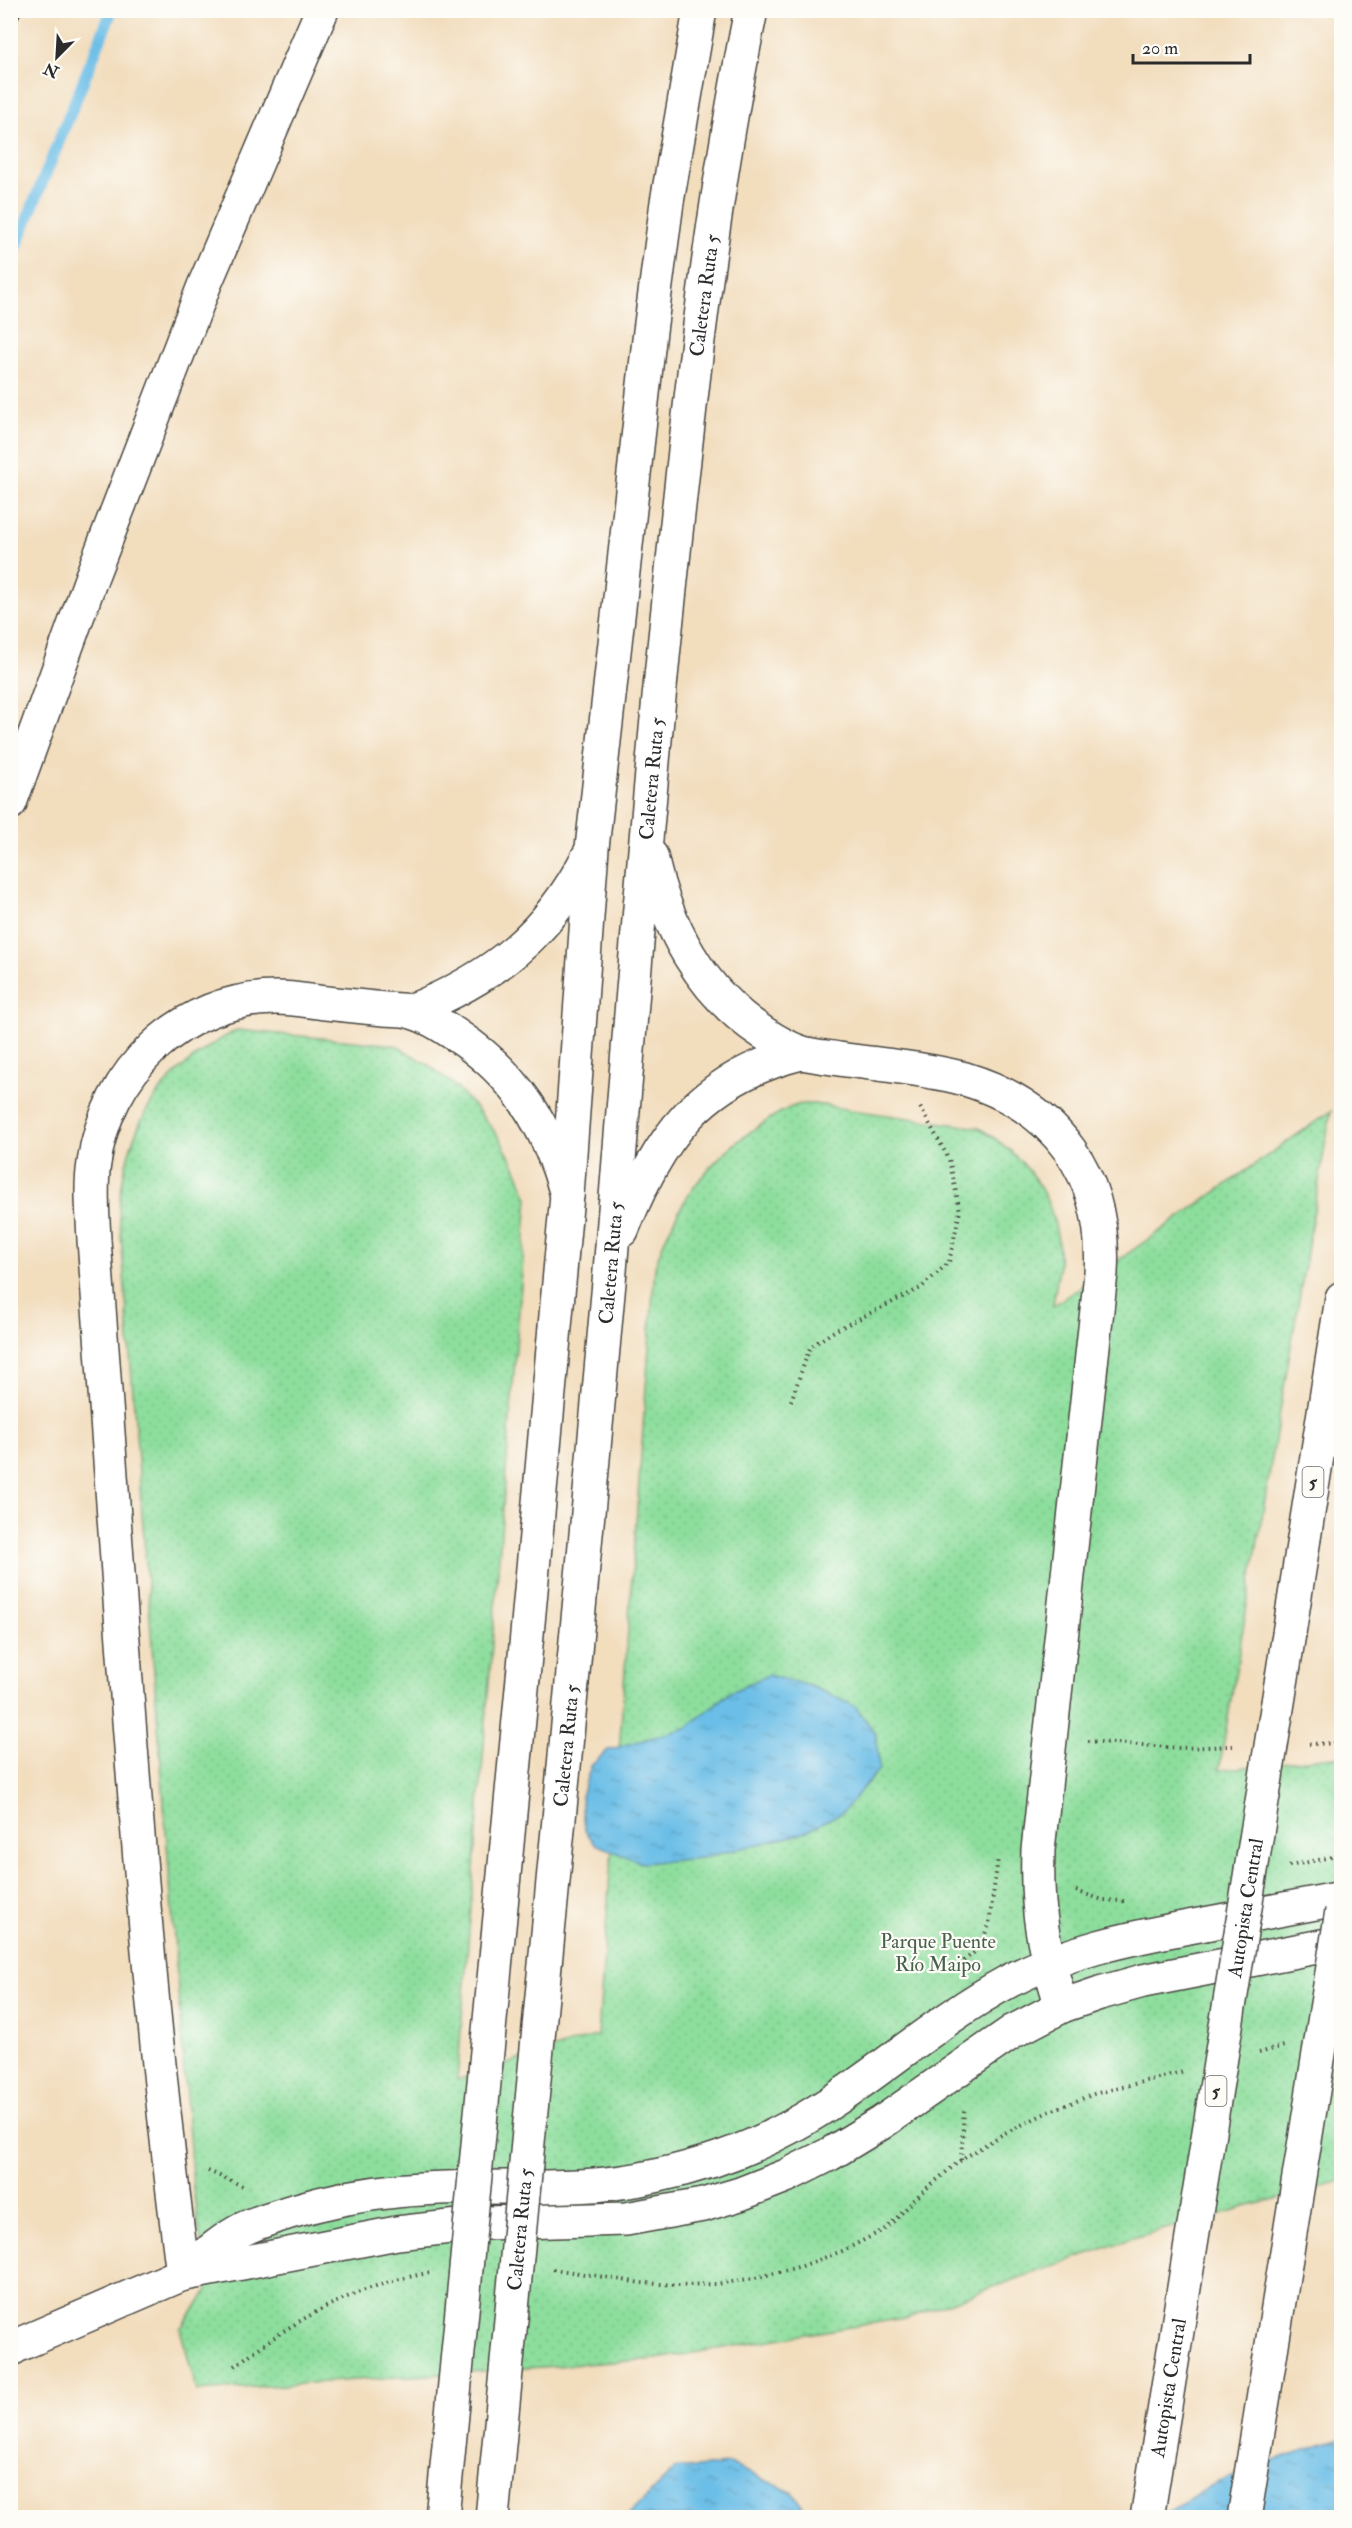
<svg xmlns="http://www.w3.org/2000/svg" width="1352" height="2528" viewBox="0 0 1352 2528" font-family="'IM FELL Double Pica',serif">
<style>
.park{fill:url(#park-dots);stroke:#5c8464;stroke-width:1.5}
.water{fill:url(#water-ripples);stroke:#4b7489;stroke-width:1.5}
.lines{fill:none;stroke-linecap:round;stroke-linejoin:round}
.stream{stroke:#6bbee7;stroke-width:12}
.street-casing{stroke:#494641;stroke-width:36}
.secondary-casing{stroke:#494641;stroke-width:36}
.highway-casing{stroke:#494641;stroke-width:36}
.path{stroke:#494641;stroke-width:4;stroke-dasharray:1.5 4.5;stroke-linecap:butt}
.street{stroke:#fff;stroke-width:33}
.secondary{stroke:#fff;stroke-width:33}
.highway{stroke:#fff;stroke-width:33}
.rail{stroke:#2b2b2b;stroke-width:4.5;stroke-dasharray:9 4.5;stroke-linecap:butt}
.secondary-bridge-casing{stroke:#494641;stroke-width:36;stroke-linecap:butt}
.highway-bridge-casing{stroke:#494641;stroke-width:36;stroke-linecap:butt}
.secondary-bridge{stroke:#fff;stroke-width:33}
.highway-bridge{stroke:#fff;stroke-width:33}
.labels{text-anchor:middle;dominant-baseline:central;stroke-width:4.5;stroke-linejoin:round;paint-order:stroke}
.shield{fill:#fdfcf7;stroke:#6a6a68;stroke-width:1.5}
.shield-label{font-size:18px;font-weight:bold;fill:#2b2b2b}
.street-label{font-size:20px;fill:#2b2b2b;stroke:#fdfcf7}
.park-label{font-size:20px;fill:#48614d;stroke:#fdfcf7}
</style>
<defs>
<pattern id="park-dots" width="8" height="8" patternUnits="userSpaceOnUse" patternTransform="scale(1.5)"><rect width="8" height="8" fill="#8dde9d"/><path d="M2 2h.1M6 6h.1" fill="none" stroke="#7abf87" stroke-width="1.8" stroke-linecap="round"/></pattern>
<pattern id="water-ripples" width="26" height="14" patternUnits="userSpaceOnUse" patternTransform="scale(1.5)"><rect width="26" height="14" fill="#6bbee7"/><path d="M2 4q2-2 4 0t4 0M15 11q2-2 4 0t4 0" fill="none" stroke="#589bbb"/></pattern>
</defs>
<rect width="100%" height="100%" fill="#fdfcf7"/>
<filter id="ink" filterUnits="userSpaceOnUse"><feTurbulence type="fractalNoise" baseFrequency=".0167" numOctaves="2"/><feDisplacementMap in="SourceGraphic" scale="12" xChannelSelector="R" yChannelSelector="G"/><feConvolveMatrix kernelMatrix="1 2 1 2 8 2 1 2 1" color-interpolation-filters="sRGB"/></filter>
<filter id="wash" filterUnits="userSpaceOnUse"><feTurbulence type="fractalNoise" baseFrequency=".008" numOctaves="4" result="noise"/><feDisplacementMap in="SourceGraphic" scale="24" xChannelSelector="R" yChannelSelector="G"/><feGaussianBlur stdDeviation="1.35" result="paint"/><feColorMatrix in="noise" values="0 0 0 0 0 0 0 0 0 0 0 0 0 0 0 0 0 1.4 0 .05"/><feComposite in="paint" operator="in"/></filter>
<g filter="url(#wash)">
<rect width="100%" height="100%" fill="#f2ddbd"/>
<path class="park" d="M237 1030 395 1045 424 1062 452 1083 476 1108 498 1136 515 1166 528 1198 457 2080 598 2035 655 1266C676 1204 706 1160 762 1124 772 1117 790 1105 803 1104 818 1102 837 1108 852 1110 894 1116 937 1122 979 1128 1025 1156 1055 1194 1059 1251 1061 1270 1055 1288 1053 1306L1331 1111 1219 1770 1341 1756V2181L1136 2237 905 2318 656 2359 197 2391 180 2329 208 2290 193 2189 119 1208C127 1121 160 1071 237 1030Z"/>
<g class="water">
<polygon points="768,1675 810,1686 855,1706 876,1734 879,1769 843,1812 801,1834 701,1858 642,1863 595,1844 584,1829 581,1796 591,1766 608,1750 686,1728 729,1693"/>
<polygon points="1341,2439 1341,2517 1160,2518 1214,2484 1257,2465"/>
<polygon points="729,2464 792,2492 810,2517 626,2517 675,2469"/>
</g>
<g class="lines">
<polyline class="stream" points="10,262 112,10"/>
</g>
</g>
<g filter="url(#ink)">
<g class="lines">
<defs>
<g id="street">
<polyline points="10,803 92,576 204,286 322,10"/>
<polyline points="10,2350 18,2345 183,2274"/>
</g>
<g id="secondary">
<path d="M651 856C666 926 701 992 762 1032 774 1040 789 1049 803 1053 814 1056 827 1057 839 1059 880 1065 924 1068 965 1079 1058 1107 1107 1177 1101 1273L1038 1850C1036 1911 1043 1948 1062 2006"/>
<path d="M411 1011C494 977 547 936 589 855"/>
<path d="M622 1230C659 1137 700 1078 801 1053"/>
<polyline points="523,1678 567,1195 592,848 650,331 667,202 700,10"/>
<path id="s1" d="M572 1683C585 1546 598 1408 610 1271 627 1063 643 855 664 647 686 434 708 221 751 10"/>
<path d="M183 2274C139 1931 120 1585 94 1240 93 1215 90 1188 94 1163 106 1072 182 998 276 998 292 998 309 1001 326 1003 345 1005 365 1007 384 1009 393 1010 403 1009 412 1012 427 1016 443 1026 456 1035 517 1075 548 1126 567 1195"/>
<path d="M183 2274C202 2258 220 2241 243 2229 257 2222 274 2217 290 2212 368 2188 432 2187 512 2187 561 2187 608 2187 655 2176 702 2166 748 2150 790 2127 867 2085 931 2023 1009 1981 1067 1951 1130 1938 1194 1926 1243 1917 1292 1907 1342 1898"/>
<polyline points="185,2274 397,2233 486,2223 626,2219 703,2205 740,2194 786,2176 830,2154 881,2123 1012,2032 1062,2006 1100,1993 1143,1981 1342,1942"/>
</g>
<polyline id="highway" points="1284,1665 1342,1298"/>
</defs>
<use href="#street" class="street-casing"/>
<use href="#secondary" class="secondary-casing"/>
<use href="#highway" class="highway-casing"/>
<g class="path">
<polyline points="791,1401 810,1347 836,1330 921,1288 949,1262 960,1211 949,1159 920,1107"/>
<polyline points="1088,1741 1180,1748 1233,1746"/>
<polyline points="1309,1744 1342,1743"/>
<polyline points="1289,1866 1342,1855"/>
<polyline points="1076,1891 1103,1900 1124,1901"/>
<polyline points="959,1965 978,1949 989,1925 998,1858"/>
<polyline points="1259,2053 1284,2046"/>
<polyline points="961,2160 964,2110"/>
<polyline points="208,2171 245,2187"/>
<polyline points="553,2269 641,2283 679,2285 717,2284 755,2278 802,2266 845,2250 887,2228 922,2192 961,2160 1003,2134 1048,2112 1094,2094 1182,2072"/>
<path d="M235 2366C293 2320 356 2285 429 2273"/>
</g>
<use href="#street" class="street"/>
<use href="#secondary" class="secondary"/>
<use href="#highway" class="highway"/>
<polyline class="rail" points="10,32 20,10"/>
<defs>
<g id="secondary-bridge">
<polyline points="442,2518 523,1678"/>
<path id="s2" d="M492 2518 572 1683"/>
</g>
<g id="highway-bridge">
<path id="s3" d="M1147 2518 1284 1665"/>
<polyline points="1244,2518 1342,1911"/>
</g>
</defs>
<use href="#secondary-bridge" class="secondary-bridge-casing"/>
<use href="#highway-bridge" class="highway-bridge-casing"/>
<use href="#secondary-bridge" class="secondary-bridge"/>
<use href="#highway-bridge" class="highway-bridge"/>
</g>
</g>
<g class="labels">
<g class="shield">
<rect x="1302.5" y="1467" width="21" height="30" rx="4.5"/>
<rect x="1205.5" y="2076" width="21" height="30" rx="4.5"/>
</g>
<g class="shield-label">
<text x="1313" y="1482">5</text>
<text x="1216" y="2091">5</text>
</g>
<g class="street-label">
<text stroke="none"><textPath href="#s1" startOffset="1394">Caletera Ruta 5</textPath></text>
<text stroke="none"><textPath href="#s1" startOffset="908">Caletera Ruta 5</textPath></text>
<text stroke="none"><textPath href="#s1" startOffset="422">Caletera Ruta 5</textPath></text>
<text stroke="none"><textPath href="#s2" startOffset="776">Caletera Ruta 5</textPath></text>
<text stroke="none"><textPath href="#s3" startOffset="618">Autopista Central</textPath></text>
<text stroke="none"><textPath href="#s2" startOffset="290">Caletera Ruta 5</textPath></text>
<text stroke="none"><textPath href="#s3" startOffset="132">Autopista Central</textPath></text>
</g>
<g class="park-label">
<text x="938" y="1941">Parque Puente<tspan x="938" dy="23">Río Maipo</tspan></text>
</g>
</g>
<rect width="1352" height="2528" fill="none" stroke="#fdfcf7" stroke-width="36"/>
<g transform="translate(57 57) rotate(204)" stroke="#fdfcf7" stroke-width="4.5" paint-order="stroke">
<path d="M0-4.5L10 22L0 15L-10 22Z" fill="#2b2b2b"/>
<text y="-9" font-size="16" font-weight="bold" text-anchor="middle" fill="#2b2b2b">N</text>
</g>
<path d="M1133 54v9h117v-9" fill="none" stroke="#2b2b2b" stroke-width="3"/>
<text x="1142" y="54" font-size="18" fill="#2b2b2b" stroke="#fdfcf7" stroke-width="4.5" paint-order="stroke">20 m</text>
</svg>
